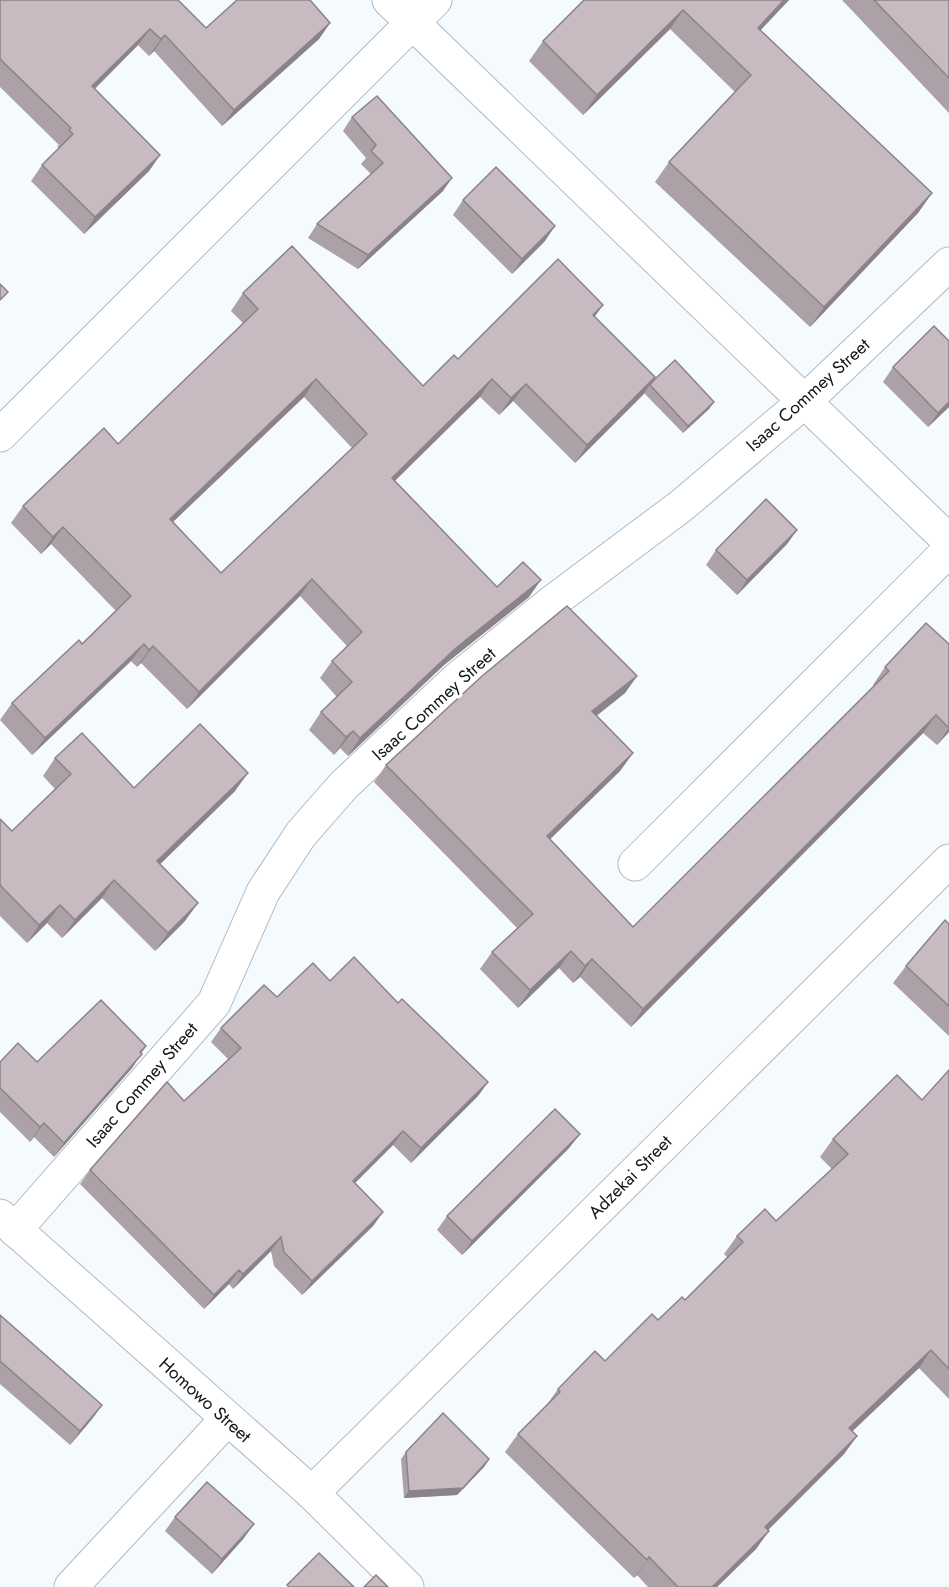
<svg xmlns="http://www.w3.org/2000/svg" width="949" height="1587" viewBox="0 0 949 1587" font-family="Jost,sans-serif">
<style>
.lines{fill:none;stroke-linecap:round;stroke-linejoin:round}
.minor-casing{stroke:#b1bac1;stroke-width:35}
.minor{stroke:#fff;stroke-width:33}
.wall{fill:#aba1a6;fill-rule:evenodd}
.shaded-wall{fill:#8b8387}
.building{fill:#c7bbc1;stroke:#8b8387;stroke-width:1.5;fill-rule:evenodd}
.labels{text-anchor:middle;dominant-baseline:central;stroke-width:6;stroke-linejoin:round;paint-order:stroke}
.street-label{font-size:18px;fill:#14171a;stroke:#fff}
</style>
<rect width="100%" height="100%" fill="#f5faff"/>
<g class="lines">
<defs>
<g id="minor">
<polyline points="389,0 949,541"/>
<polyline points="0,435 435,0"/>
<polyline points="635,864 949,550"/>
<polyline points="0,1216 312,1493 407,1587"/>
<polyline points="15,1230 214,1003 263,892 301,834 344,785 457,679 551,603 681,506 805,401 949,264"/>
<polyline points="312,1493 949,861"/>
<polyline points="71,1587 227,1419"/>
</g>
</defs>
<use href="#minor" class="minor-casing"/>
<use href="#minor" class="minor"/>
</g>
<g class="wall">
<polygon points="0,0 206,28 330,23 319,39 222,126 154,51 149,56 138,45 95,89 160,155 149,171 84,234 31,181 42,165 59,148 57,146 59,145 0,87"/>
<polygon points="584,0 789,0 760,30 932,193 918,213 810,327 655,182 669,162 735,92 670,29 583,115 529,61 543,41"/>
<polygon points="842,0 949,0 949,113"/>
<polygon points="352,117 443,191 358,269 308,238 317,224 371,174 361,164 366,158 343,131"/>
<polygon points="463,200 545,241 512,274 453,215"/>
<path d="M243 293 423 386 458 359 595 317 655 377 714 402 709 409 683 433 644 393 575 463 513 401 499 415 480 397 395 481 497 587 529 597 444 665 348 756 340 748 334 755 309 730 321 712 337 697 320 678 332 661 347 646 300 596 187 709 141 663 137 667 131 661 32 755 0 720 12 703 82 644 116 611 51 544 41 554 11 523 23 506 118 444 243 323 231 311ZM304 397 352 448 221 573 173 522Z"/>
<polygon points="949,341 949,407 928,427 883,382 893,367"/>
<polygon points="797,530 787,544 737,595 706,565 716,550"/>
<polygon points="949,644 949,732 937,745 923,733 631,1027 580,977 573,983 559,968 518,1008 480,969 492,952 517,928 374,782 386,765 637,676 625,693 596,716 633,753 620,771 550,839 633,927 874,686 873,685 885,667"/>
<polygon points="55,758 134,788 235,791 160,864 185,921 155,951 102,898 62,938 47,923 27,943 0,916 0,819 12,831 55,789 43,776"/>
<polygon points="949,924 949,1036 893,983 906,966"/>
<polygon points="330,981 398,1003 488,1082 478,1096 411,1163 393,1145 355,1183 383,1212 373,1226 302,1295 274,1266 271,1251 233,1289 229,1284 204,1309 80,1184 90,1170 184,1101 228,1059 211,1042 221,1028 277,997"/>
<polygon points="142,1053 132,1068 54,1157 34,1137 30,1142 0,1112 0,1062 37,1062"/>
<polygon points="949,1070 949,1399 919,1368 852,1431 857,1436 844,1454 768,1530 756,1549 717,1587 648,1587 637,1575 634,1578 505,1452 518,1434 546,1406 558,1389 605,1361 685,1300 727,1257 724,1254 737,1236 776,1221 832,1169 820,1157 833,1139 922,1100"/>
<polygon points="580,1134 569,1148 462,1255 437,1230 447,1216"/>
<polygon points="0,1315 102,1405 92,1419 70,1445 0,1384"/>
<polygon points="406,1452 489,1459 484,1467 457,1495 404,1498 401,1459"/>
<polygon points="175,1517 244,1538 212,1574 165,1531"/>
</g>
<g class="shaded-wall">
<polygon points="784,0 789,0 744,48 758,28"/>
<polygon points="683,10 670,29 583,115 597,95"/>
<polygon points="330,23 319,39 222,126 234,110"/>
<polygon points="150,29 138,45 80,103 92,86"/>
<polygon points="165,35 154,51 149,56 161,39"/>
<polygon points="160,155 149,171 84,234 95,217"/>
<polygon points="452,178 443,191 358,269 368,255"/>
<polygon points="932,193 918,213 810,327 824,307"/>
<polygon points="555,226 545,241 512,274 522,259"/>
<polygon points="603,305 591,322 593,315"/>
<polygon points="655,377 643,395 575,463 587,445"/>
<polygon points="316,379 304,397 158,536 170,519"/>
<polygon points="492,379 480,397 380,495 392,478"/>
<polygon points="526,384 513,401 499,415 511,398"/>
<polygon points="714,402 709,409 683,433 688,426"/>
<polygon points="949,402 949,407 928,427 938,413"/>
<polygon points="63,527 51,544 41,554 53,537"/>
<polygon points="797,530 787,544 737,595 747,580"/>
<polygon points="312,579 300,596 187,709 199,692"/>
<polygon points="541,580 529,597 444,665 348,756 360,738 456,648"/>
<polygon points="144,644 131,661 32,755 45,738"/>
<polygon points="153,646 141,663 137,667 149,650"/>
<polygon points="637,676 625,693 580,729 592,711"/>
<polygon points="936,715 923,733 631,1027 643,1009"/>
<polygon points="949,728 949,732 937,745"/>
<polygon points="353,731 340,748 334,755 346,737"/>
<polygon points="633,753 620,771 535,854 547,836"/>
<polygon points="248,773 235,791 145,879 157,861"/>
<polygon points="114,880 102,898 62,938 75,920"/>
<polygon points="198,903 185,921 155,951 168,933"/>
<polygon points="60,905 47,923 27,943 39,925"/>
<polygon points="571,951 559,968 518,1008 530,990"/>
<polygon points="592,959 580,977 573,983 585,966"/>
<polygon points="146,1046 132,1068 54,1157 64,1143 140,1052"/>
<polygon points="488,1082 478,1096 411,1163 421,1148"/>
<polygon points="44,1123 34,1137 30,1142 40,1127"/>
<polygon points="403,1131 393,1145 343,1195 353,1181"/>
<polygon points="580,1134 569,1148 462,1255 472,1241"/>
<polygon points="383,1212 373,1226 302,1295 312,1281"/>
<polygon points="281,1237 271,1251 233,1289 243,1274"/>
<polygon points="239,1270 229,1284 204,1309 214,1295"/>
<polygon points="931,1350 919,1368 837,1446 849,1428"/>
<polygon points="102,1405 92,1419 70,1445 80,1431"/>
<polygon points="857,1436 844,1454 753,1545 765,1527"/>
<polygon points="489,1459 484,1467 457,1495 404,1498 409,1491"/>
<polygon points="254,1524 244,1538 212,1574 222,1559"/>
<polygon points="769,1531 756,1549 717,1587 712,1587"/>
<polygon points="649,1557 637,1575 634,1578 647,1560"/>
</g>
<g class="building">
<polygon points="0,0 178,0 206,28 237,0 310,0 330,23 234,110 165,35 161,39 150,29 92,86 160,155 95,217 42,165 73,134 69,130 71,128 0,59"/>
<polygon points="584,0 784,0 758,28 932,193 824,307 669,162 751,75 683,10 597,95 543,41"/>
<polygon points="874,0 949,0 949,78"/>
<polygon points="377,96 452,178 368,255 317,224 383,163 371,151 376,145 352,117"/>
<polygon points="496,167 555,226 522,259 463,200"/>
<path d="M292 246 423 386 454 355 458 359 558 259 603 305 593 315 655 377 587 445 526 384 511 398 492 379 392 478 497 587 523 562 541 580 456 648 360 738 353 731 346 737 321 712 352 682 332 661 362 632 312 579 199 692 153 646 149 650 144 644 45 738 12 703 79 640 82 644 131 596 63 527 53 537 23 506 104 428 118 444 258 309 243 293ZM316 379 367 434 221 573 170 519Z"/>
<polygon points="0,284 8,292 0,300"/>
<polygon points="934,326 949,341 949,402 938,413 893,367"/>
<polygon points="675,360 714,402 688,426 650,385 655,379"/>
<polygon points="766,499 797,530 747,580 716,550"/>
<polygon points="567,606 637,676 592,711 633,753 547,836 633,927 889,671 885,667 926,623 949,644 949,728 936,715 643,1009 592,959 585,966 571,951 530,990 492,952 533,914 386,765 482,676"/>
<polygon points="200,724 248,773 157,861 198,903 168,933 114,880 75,920 60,905 39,925 0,885 0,819 12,831 71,774 55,758 82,733 134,788"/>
<polygon points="945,920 949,924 949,1006 906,966"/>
<polygon points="354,957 398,1003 402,999 488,1082 421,1148 403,1131 353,1181 383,1212 312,1281 284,1252 281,1237 243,1274 239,1270 214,1295 90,1170 167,1082 184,1101 241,1048 221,1028 264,985 277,997 313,963 330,981"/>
<polygon points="101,1000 146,1046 140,1052 142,1054 64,1143 44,1123 40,1127 0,1088 0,1062 18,1043 37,1062"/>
<polygon points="949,1070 949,1369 931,1350 849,1428 857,1436 765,1527 769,1531 712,1587 678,1587 649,1557 647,1560 518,1434 560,1392 558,1389 595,1351 605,1361 652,1314 658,1320 682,1297 685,1300 743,1242 737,1236 765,1209 776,1221 848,1154 833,1139 897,1075 922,1100"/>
<polygon points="555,1109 580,1134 472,1241 447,1216"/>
<polygon points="0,1315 102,1405 80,1431 0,1361"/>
<polygon points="443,1413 489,1459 463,1488 409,1491 406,1452"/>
<polygon points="207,1482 254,1524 222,1559 175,1517"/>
<polygon points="319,1553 354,1587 289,1587 287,1585"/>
<polygon points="376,1575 388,1587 364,1587"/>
</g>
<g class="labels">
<g class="street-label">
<text transform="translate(808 395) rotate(-42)">Isaac Commey Street</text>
<text transform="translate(434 704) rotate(-42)">Isaac Commey Street</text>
<text transform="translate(142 1085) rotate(-49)">Isaac Commey Street</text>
<text transform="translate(630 1177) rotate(-45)">Adzekai Street</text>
<text transform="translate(205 1400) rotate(42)">Homowo Street</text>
</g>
</g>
</svg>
